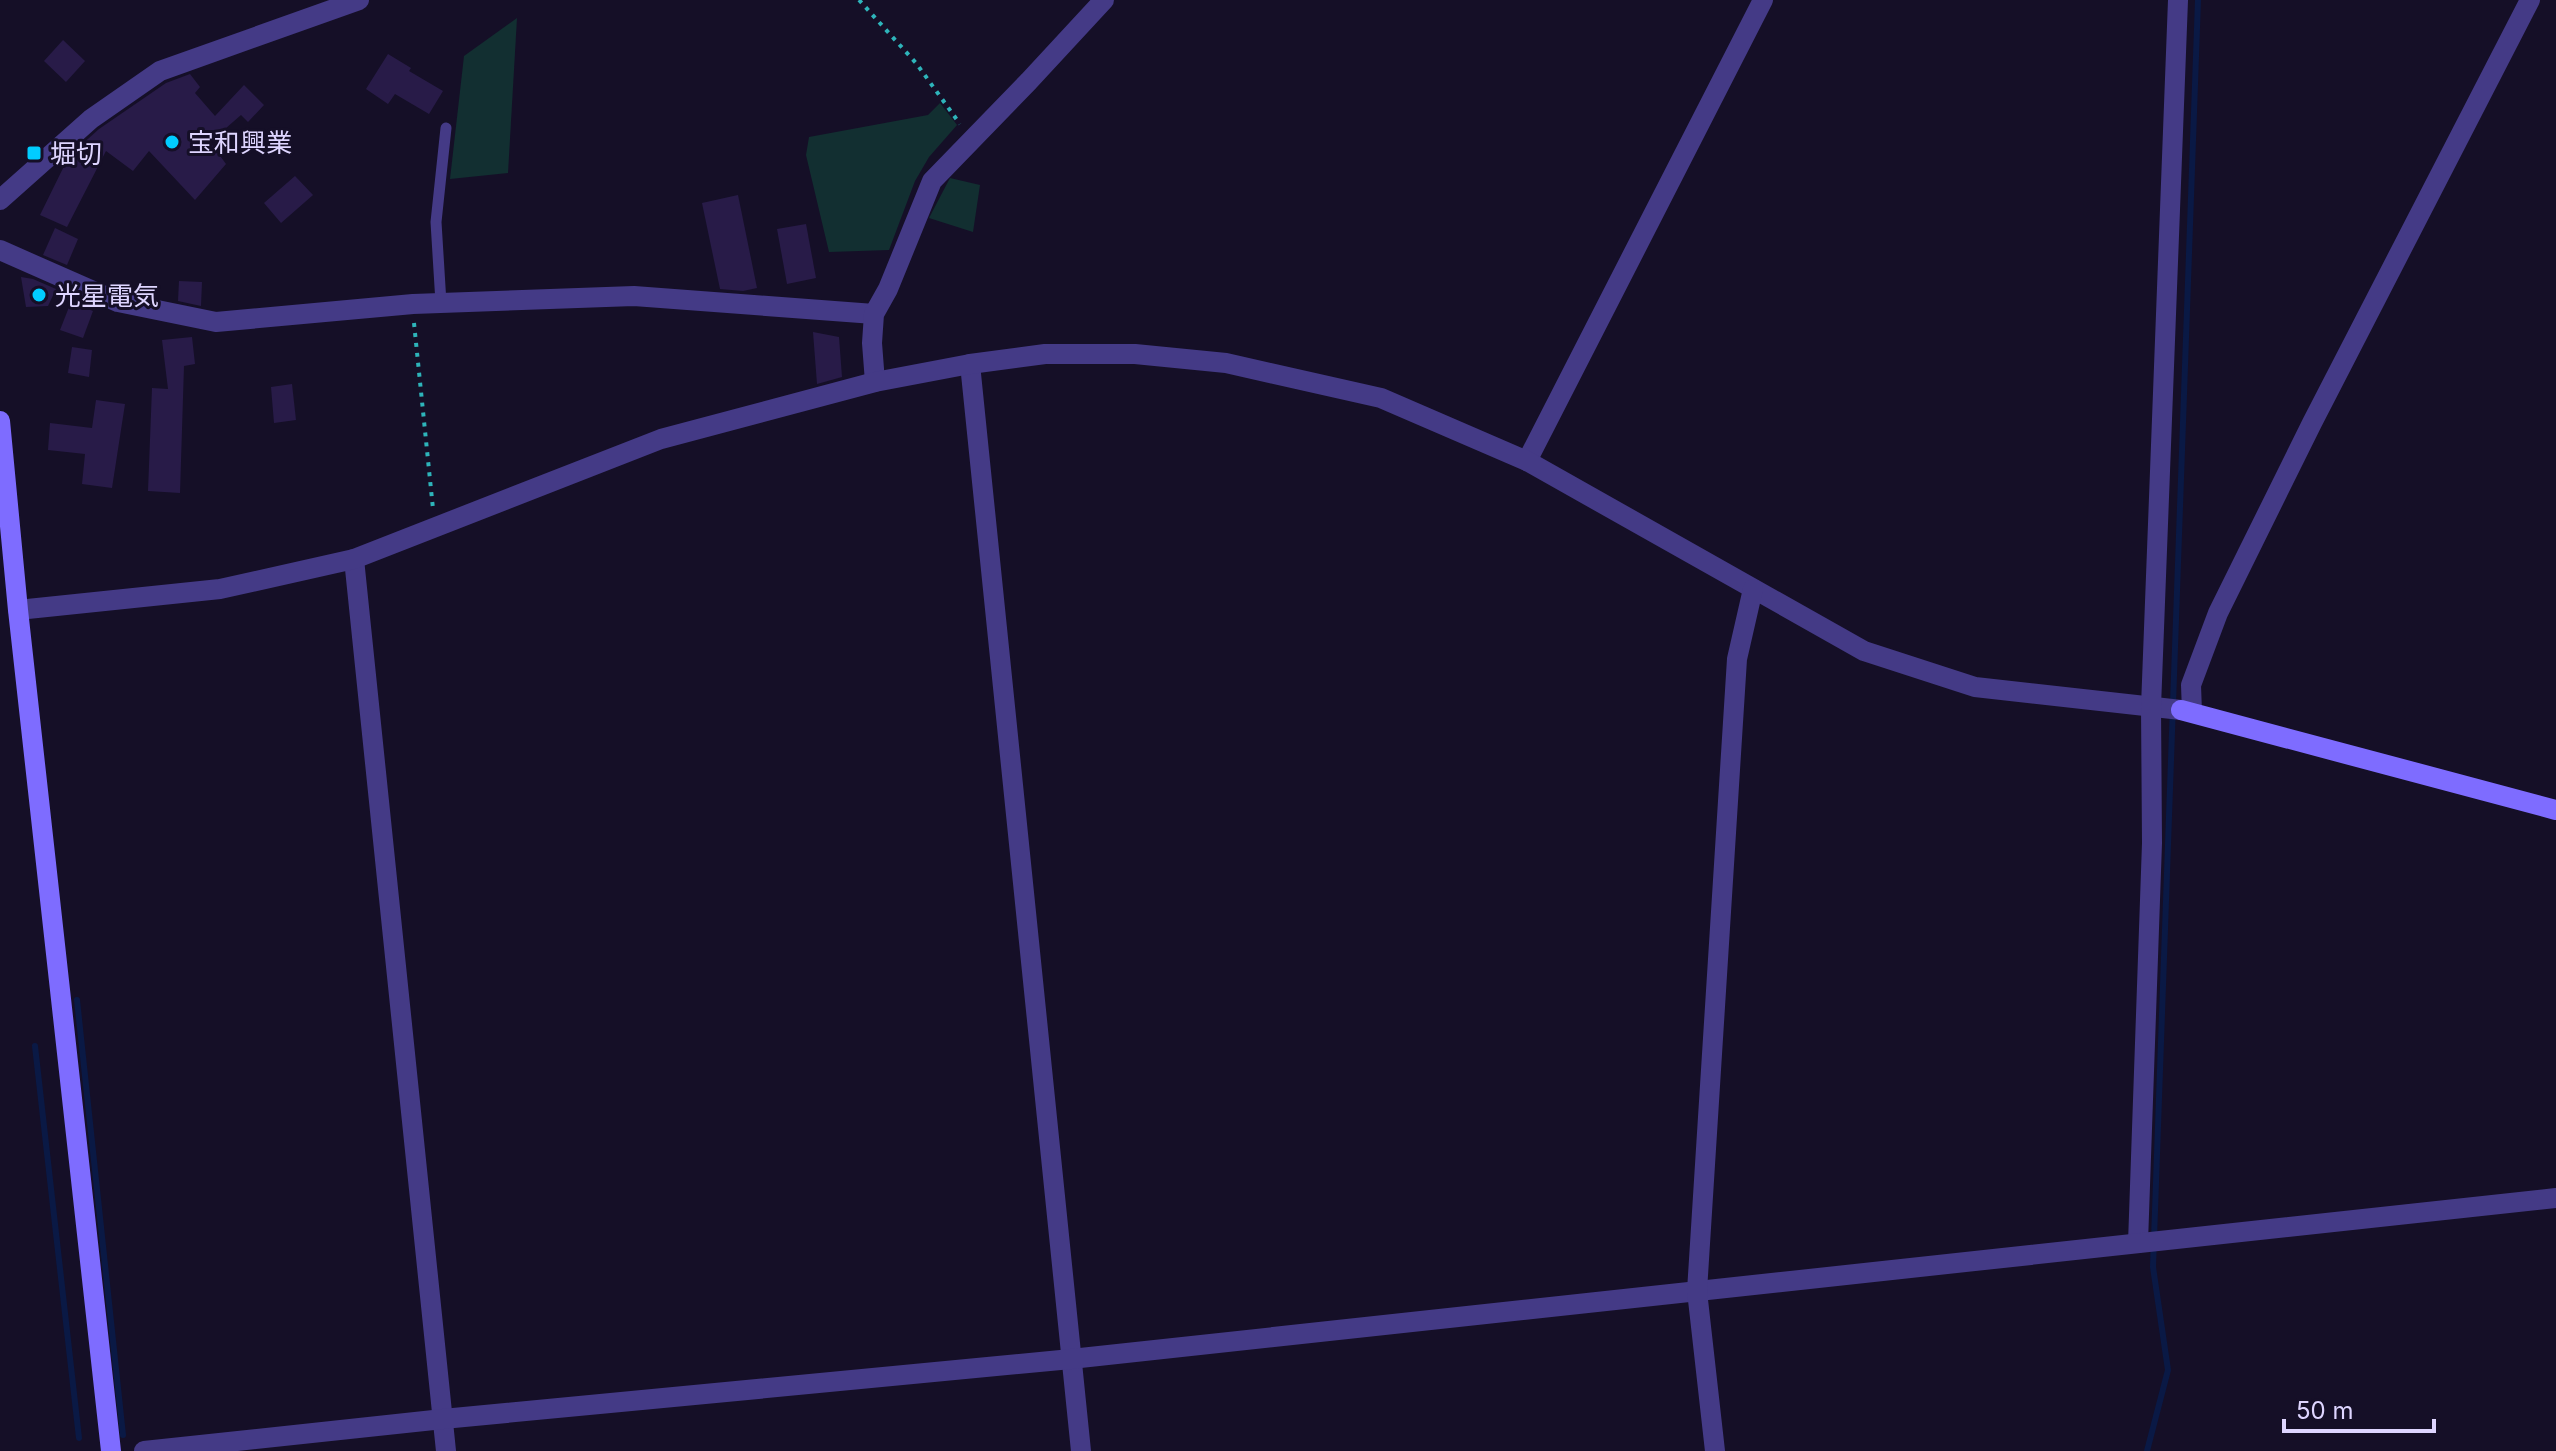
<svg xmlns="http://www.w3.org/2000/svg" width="2556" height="1451" viewBox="0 0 2556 1451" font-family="Inter,'Noto Sans JP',sans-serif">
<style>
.green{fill:#122f31}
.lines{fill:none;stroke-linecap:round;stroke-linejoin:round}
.stream{stroke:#0a1945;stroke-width:6}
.building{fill:#281b48}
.path{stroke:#2eb4ba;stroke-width:4;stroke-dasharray:4 6;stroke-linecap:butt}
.lane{stroke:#443a86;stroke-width:11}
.street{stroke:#443a86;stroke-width:20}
.secondary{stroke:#7e6cff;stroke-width:20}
.poi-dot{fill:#01ccff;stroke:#150f27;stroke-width:3}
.labels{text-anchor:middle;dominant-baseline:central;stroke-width:6;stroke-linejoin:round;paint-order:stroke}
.poi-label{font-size:26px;fill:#ded5ff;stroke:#150f27;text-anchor:start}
</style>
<rect width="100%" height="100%" fill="#150f27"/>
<g class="green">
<polygon points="517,18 508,173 450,179 464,56"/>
<polygon points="940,103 957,125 929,157 915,181 889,250 829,252 806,155 809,137 928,115"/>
<polygon points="950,178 980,185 973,232 929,218"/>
</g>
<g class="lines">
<g class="stream">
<polyline points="77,1000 123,1435"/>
<polyline points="35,1046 79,1438"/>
<polyline points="2147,1451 2168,1370 2153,1267 2198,0"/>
</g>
</g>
<g class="building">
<polygon points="63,40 85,61 66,82 44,61"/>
<polygon points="388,54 411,68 409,71 443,91 429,114 395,94 388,104 366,89"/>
<polygon points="190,74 200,87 195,93 215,116 244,85 264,105 248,122 241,115 210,142 226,164 195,200 149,151 133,171 106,151 67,227 40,215 69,156 99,129 166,83"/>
<polygon points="295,176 313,195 281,223 264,203"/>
<polygon points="738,195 757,288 743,291 720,289 702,203"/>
<polygon points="806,224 816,278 787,284 777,229"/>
<polygon points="55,228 78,239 67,265 43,255"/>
<polygon points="21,277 33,279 56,289 48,306 26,307"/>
<polygon points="179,281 202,282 201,306 178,301"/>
<polygon points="71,302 93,311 83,338 60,330"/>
<polygon points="813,332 839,337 842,377 817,384"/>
<polygon points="192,337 195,364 184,366 180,493 148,491 152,388 168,389 162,340"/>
<polygon points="72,347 92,350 89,377 68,373"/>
<polygon points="292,384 296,420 274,423 271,387"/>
<polygon points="96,400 125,404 112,488 82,484 85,454 48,450 50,423 92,428"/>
</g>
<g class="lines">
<g class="path">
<polyline points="859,0 916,63 960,124"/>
<polyline points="414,323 433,509"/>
</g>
<polyline class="lane" points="441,303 436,222 446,128"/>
<g class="street">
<polyline points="0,200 91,119 160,71 359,0"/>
<polyline points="0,250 118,302 216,322 413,304 634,296 874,314"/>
<polyline points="970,364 1081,1451"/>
<polyline points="875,382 872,343 874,314 888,289 932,181 1029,81 1104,0"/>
<polyline points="1527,461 1763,0"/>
<polyline points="354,559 446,1451"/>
<polyline points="18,610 220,589 354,559 661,439 875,382 970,364 1045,354 1135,354 1226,363 1381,398 1527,461 1864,651 1975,687 2181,710"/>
<polyline points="2192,712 2191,685 2218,613 2312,423 2530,0"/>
<polyline points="2138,1243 2152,843 2151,707 2178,0"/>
<polyline points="144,1451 443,1419 1071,1359 2556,1198"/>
<polyline points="1715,1451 1697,1291 1737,659 1753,589"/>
</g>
<g class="secondary">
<polyline points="0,421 18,610 111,1451"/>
<polyline points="2181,710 2556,810"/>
</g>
</g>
<g class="poi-dot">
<circle cx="172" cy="142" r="8"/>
<rect x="26" y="145" width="16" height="16" rx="4"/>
<circle cx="39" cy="295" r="8"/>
</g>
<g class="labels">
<g class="poi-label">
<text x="188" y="142">宝和興業</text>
<text x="50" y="153">堀切</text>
<text x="55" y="295">光星電気</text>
</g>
</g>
<path d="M2284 1419v12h150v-12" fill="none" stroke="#ded5ff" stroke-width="4"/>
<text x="2296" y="1419" font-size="24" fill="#ded5ff" stroke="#150f27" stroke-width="6" paint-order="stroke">50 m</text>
</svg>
